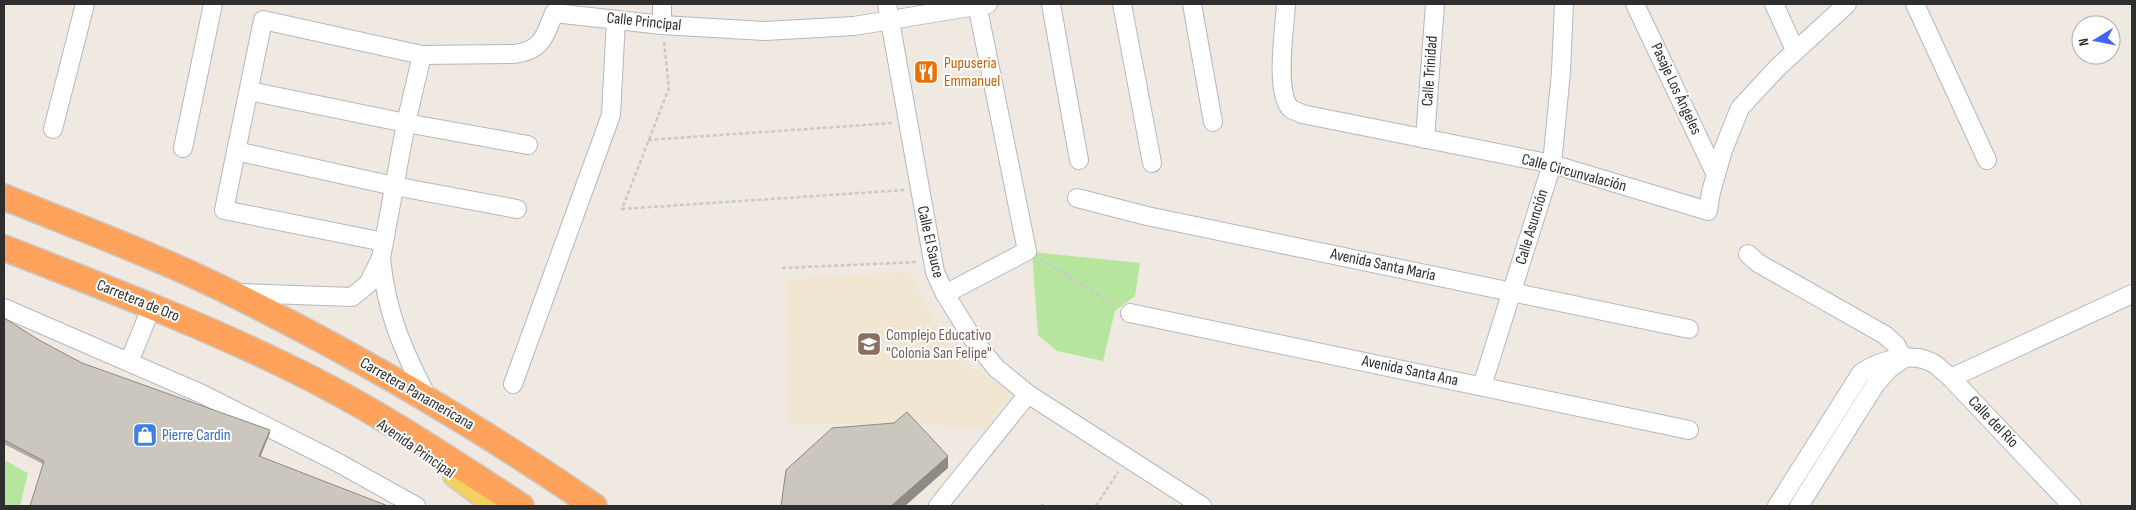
<svg xmlns="http://www.w3.org/2000/svg" width="2136" height="510" viewBox="0 0 2136 510" font-family="'Sofia Sans Condensed',sans-serif">
<style>
.education{fill:#f0e6d1}
.green{fill:#b6e59e}
.lines{fill:none;stroke-linecap:round;stroke-linejoin:round}
.minor-casing{stroke:#b4b7c1;stroke-width:20}
.major-casing{stroke:#c9c9c9;stroke-width:24}
.highway-casing{stroke:#c9c9c9;stroke-width:28}
.path{stroke:#c9c9c9;stroke-width:2.5;stroke-dasharray:4 2.5;stroke-linecap:butt}
.minor{stroke:#fff;stroke-width:18}
.major{stroke:#f2d163;stroke-width:21}
.highway{stroke:#ffa35c;stroke-width:25}
.wall{fill:#afaba4}
.shaded-wall{fill:#8e8b86}
.building{fill:#cbc7bf;stroke:#8e8b86}
.labels{text-anchor:middle;dominant-baseline:central;stroke-width:4;stroke-linejoin:round;paint-order:stroke}
.street-label{font-size:16px;fill:#2e2e2e;stroke:#fff}
.food-label{font-size:16px;fill:#c56008;stroke:#fff;text-anchor:start}
.education-label{font-size:16px;fill:#785e54;stroke:#fff;text-anchor:start}
.shop-label{font-size:16px;fill:#366cbe;stroke:#fff;text-anchor:start}
</style>
<rect width="100%" height="100%" fill="#efe9e1"/>
<polygon class="education" points="910,271 937,325 965,363 1012,392 987,429 923,424 789,424 786,280"/>
<g class="green">
<polygon points="1032,252 1140,263 1135,296 1115,311 1103,361 1057,351 1038,335"/>
<polygon points="4,460 28,473 20,506 4,506"/>
</g>
<g class="lines">
<defs>
<g id="minor">
<polyline points="887,4 935,272 945,294 973,339 996,368 1028,394 1202,506"/>
<polyline points="1051,4 1079,160"/>
<polyline points="1122,4 1152,163"/>
<polyline points="1192,4 1213,122"/>
<path d="M1286 4C1285 26 1274 93 1291 109 1294 111 1299 112 1302 114L1552 164 1708 211 1711 192 1723 150 1740 108 1777 68 1847 4"/>
<polyline points="1635,4 1716,175"/>
<polyline points="1774,4 1795,50"/>
<polyline points="1915,4 1987,160"/>
<polyline points="662,25 662,4"/>
<polyline points="249,91 406,123 528,145"/>
<polyline points="53,129 85,4"/>
<polyline points="1425,139 1435,4"/>
<polyline points="183,148 213,4"/>
<polyline points="236,151 394,186 517,209"/>
<polyline points="1077,198 1147,216 1689,329"/>
<path d="M384 242 224 210 263 20 422 55 514 54C542 51 545 36 554 13L662 25 765 31 854 26 988 4"/>
<polyline points="1748,254 1758,263 1885,335 1896,345 1903,358"/>
<path d="M381 258C386 313 404 353 429 400"/>
<polyline points="240,293 352,297 368,284 381,258 406,123 422,55"/>
<polyline points="945,294 1027,251 977,4"/>
<polyline points="4,308 202,394 335,461 416,506"/>
<polyline points="1130,313 1689,430"/>
<polyline points="129,362 152,306"/>
<polyline points="1951,378 2132,294"/>
<polyline points="513,384 611,115 616,20"/>
<polyline points="1482,386 1552,164 1561,72 1564,4"/>
<polyline points="938,506 1028,394"/>
<path d="M1777 506 1861 373C1880 360 1915 350 1936 365 1941 369 1946 374 1951 378L2072 506"/>
<polyline points="1799,506 1875,385 1890,368 1903,359"/>
</g>
<polyline id="major" points="454,476 494,506"/>
<g id="highway">
<path d="M4 197C80 228 159 257 233 294 358 356 479 427 594 506"/>
<path d="M4 248C103 287 204 325 300 373 377 411 449 459 521 506"/>
</g>
</defs>
<use href="#minor" class="minor-casing"/>
<use href="#major" class="major-casing"/>
<use href="#highway" class="highway-casing"/>
<g class="path">
<polyline points="664,42 669,88 622,209 905,190"/>
<polyline points="648,140 893,123"/>
<polyline points="1041,259 1115,305"/>
<polyline points="782,268 918,262"/>
<polyline points="1041,504 1044,506"/>
<polyline points="1096,506 1118,472"/>
</g>
<use href="#minor" class="minor"/>
<use href="#major" class="major"/>
<use href="#highway" class="highway"/>
</g>
<polygon class="wall" points="4,318 39,340 82,363 270,433 43,464 4,444"/>
<g class="shaded-wall">
<polygon points="270,430 270,433 259,460 259,456"/>
<polygon points="948,456 948,468 905,506 891,506"/>
</g>
<g class="building">
<polygon points="4,318 39,340 82,363 270,430 259,456 388,506 30,506 44,461 4,440"/>
<polygon points="907,412 948,456 891,506 781,506 786,470 832,428 894,423"/>
</g>
<defs>
<symbol id="restaurant-square" viewBox="-11 -11 22 22"><rect x="-9" y="-9" width="18" height="18" rx="4" fill="#e8710a" stroke="#fff"/><path d="M-5-6h1v4h1v-4h1v4h1v-4h1v5L-1.5 .5V6h-2V.5L-5-1ZM5-6V6H3V1.5H1.5Q1.5-4 5-6Z" fill="#fff"/></symbol>
<symbol id="university-square" viewBox="-11 -11 22 22"><rect x="-9" y="-9" width="18" height="18" rx="4" fill="#8d6e63" stroke="#fff"/><path d="M0-5L7-2L0 1L-7-2ZM-4 1L0 2.5L4 1V4Q0 6-4 4Z" fill="#fff"/></symbol>
<symbol id="shop-square" viewBox="-11 -11 22 22"><rect x="-9" y="-9" width="18" height="18" rx="4" fill="#3f7fe0" stroke="#fff"/><path d="M-5-2.5h2.3a2.7 3.5 0 0 1 5.4 0H5L5.5 6h-11ZM-1.5-2.5h3a1.5 2.3 0 0 0-3 0Z" fill="#fff"/></symbol>
</defs>
<g fill-rule="evenodd">
<use href="#restaurant-square" x="912" y="58" width="28" height="28"/>
<use href="#university-square" x="855" y="330" width="28" height="28"/>
<use href="#shop-square" x="131" y="421" width="28" height="28"/>
</g>
<g class="labels">
<g class="street-label">
<text transform="translate(644 22) rotate(6)">Calle Principal</text>
<text transform="translate(1430 71) rotate(-86)">Calle Trinidad</text>
<text transform="translate(1676 89) rotate(65)">Pasaje Los Ángeles</text>
<text transform="translate(1574 173) rotate(15)">Calle Circunvalación</text>
<text transform="translate(1532 227) rotate(-73)">Calle Asunción</text>
<text transform="translate(930 242) rotate(77)">Calle El Sauce</text>
<text transform="translate(1383 265) rotate(12)">Avenida Santa Maria</text>
<text transform="translate(138 301) rotate(22)">Carretera de Oro</text>
<text transform="translate(1410 371) rotate(12)">Avenida Santa Ana</text>
<text transform="translate(417 394) rotate(30)">Carretera Panamericana</text>
<text transform="translate(1993 422) rotate(46)">Calle del Río</text>
<text transform="translate(416 449) rotate(35)">Avenida Principal</text>
</g>
<g class="food-label">
<text x="944" y="63">Pupuseria<tspan x="944" dy="18">Emmanuel</tspan></text>
</g>
<g class="education-label">
<text x="886" y="335">Complejo Educativo<tspan x="886" dy="18">"Colonia San Felipe"</tspan></text>
</g>
<g class="shop-label">
<text x="162" y="435">Pierre Cardin</text>
</g>
</g>
<rect width="2136" height="510" fill="none" stroke="#2e2e2e" stroke-width="10"/>
<g transform="translate(2096 40) rotate(260)"><circle r="24" fill="#ffffff" stroke="#ababab"/>
<path d="M0-4L9 19L0 12L-9 19Z" fill="#4264fb"/>
<text y="-8" font-size="14" font-weight="bold" text-anchor="middle" fill="#2e2e2e">N</text>
</g>
</svg>
